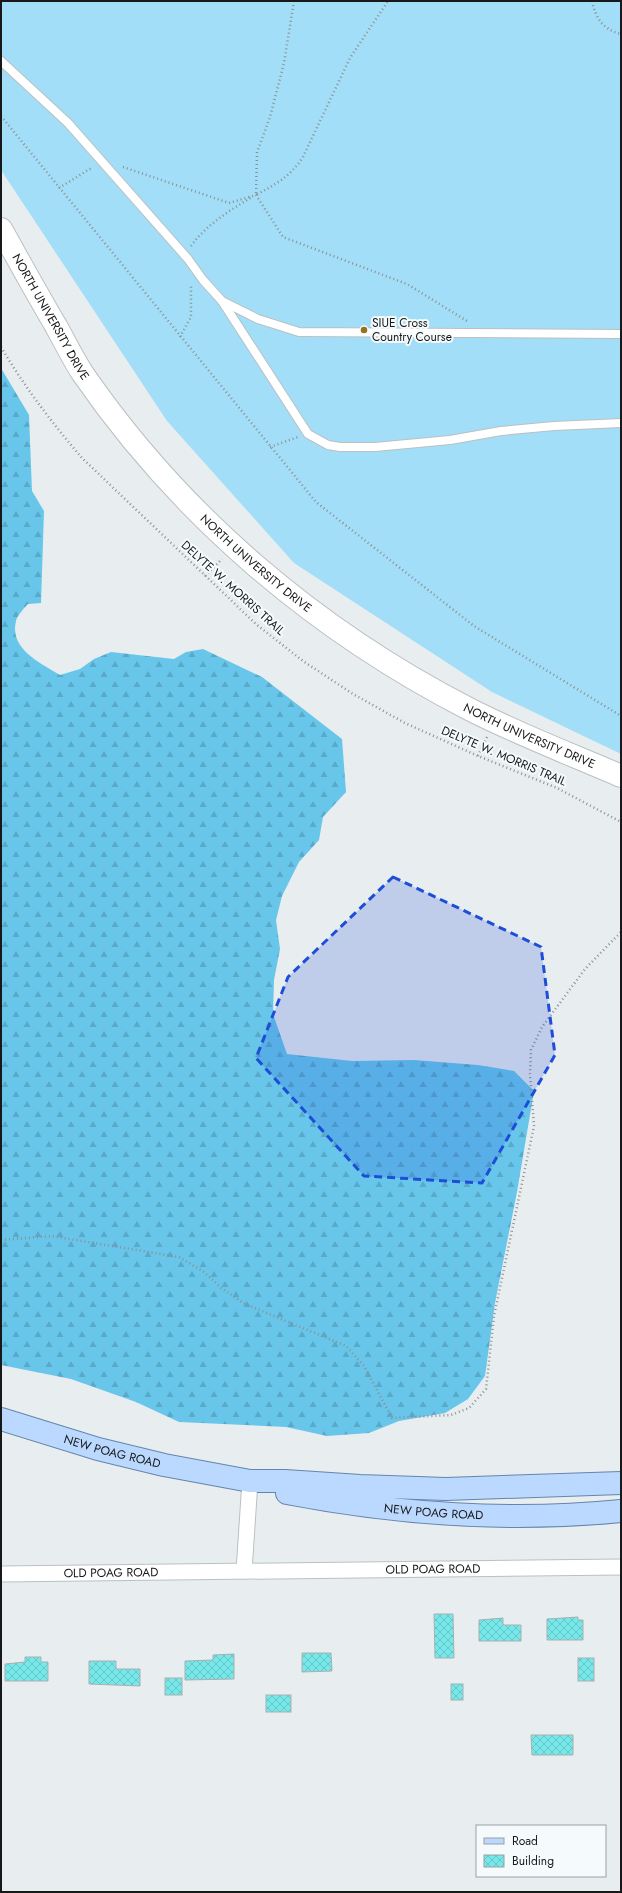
<svg xmlns="http://www.w3.org/2000/svg" width="622" height="1893" viewBox="0 0 622 1893" font-family="Jost,sans-serif">
<style>
.forest{fill:url(#forest-firs)}
.pitch{fill:#a2def7}
.building{fill:url(#building-cross-hatch);stroke:#aab0b0}
.lines{fill:none;stroke-linecap:round;stroke-linejoin:round}
.service-casing{stroke:#bbc0c3;stroke-width:10}
.minor-casing{stroke:#bbc0c3;stroke-width:17}
.secondary-casing{stroke:#bbc0c3;stroke-width:24}
.primary-casing{stroke:#6485ad;stroke-width:24}
.path{stroke:#8d9092;stroke-width:2.5;stroke-dasharray:1 3;stroke-linecap:butt}
.service{stroke:#fff;stroke-width:8}
.minor{stroke:#fff;stroke-width:15}
.secondary{stroke:#fff;stroke-width:22}
.primary{stroke:#bbd9fe;stroke-width:22}
.marked{fill:#1d4ed8;fill-opacity:0.2;stroke:#1d4ed8;stroke-width:3;stroke-dasharray:8 5;stroke-linejoin:round}
.poi-dot{fill:#99711d;stroke:#f5fbfd;stroke-width:1.5}
.labels{text-anchor:middle;dominant-baseline:central;stroke-width:4;stroke-linejoin:round;paint-order:stroke}
.street-label{font-size:12px;fill:#171819;stroke:#f5fbfd}
.poi-label{font-size:12px;fill:#171819;stroke:#f5fbfd;text-anchor:start}
</style>
<defs>
<pattern id="forest-firs" width="22" height="20" patternUnits="userSpaceOnUse"><rect width="22" height="20" fill="#67c6ea"/><path d="M5 1l3.5 6h-7zM16 11l3.5 6h-7z" fill="#59a9c8"/></pattern>
<pattern id="building-cross-hatch" width="8" height="8" patternUnits="userSpaceOnUse"><rect width="8" height="8" fill="#77e8e9"/><path d="M0 0l8 8M0 8l8-8" fill="none" stroke="#66c6c7"/></pattern>
</defs>
<rect width="100%" height="100%" fill="#e8edf0"/>
<path class="forest" d="M1 368 29 415 32 491 44 511 41 603 28 604C24 608 17 616 16 621 9 649 41 663 60 675L80 669 94 659 111 652 174 659 186 652 203 649 262 677 342 739 346 792 323 817 319 840 299 862 282 896 276 920 280 949 274 980 273 1014 287 1054 352 1061 414 1060 478 1065 514 1071 534 1091 517 1192 495 1303 485 1376 468 1399 445 1413 399 1421 369 1433 327 1436 286 1427 179 1422 136 1402 71 1379 1 1365Z"/>
<polygon class="pitch" points="1,1 621,1 621,754 492,692 294,563 167,421 1,170"/>
<g class="building">
<polygon points="434,1614 453,1614 454,1658 435,1658"/>
<polygon points="578,1617 578,1620 583,1620 583,1640 547,1640 547,1619"/>
<polygon points="503,1618 503,1625 521,1625 521,1641 479,1641 479,1620"/>
<polygon points="302,1653 331,1653 332,1671 302,1672"/>
<polygon points="234,1654 234,1679 185,1680 185,1661 213,1660 213,1655"/>
<polygon points="25,1657 41,1657 41,1662 48,1662 48,1681 5,1681 5,1664 25,1662"/>
<rect x="578" y="1658" width="16" height="23"/>
<polygon points="89,1661 116,1661 116,1669 140,1669 140,1686 89,1684"/>
<rect x="165" y="1678" width="17" height="17"/>
<rect x="451" y="1684" width="12" height="16"/>
<rect x="266" y="1695" width="25" height="17"/>
<polygon points="531,1735 573,1735 573,1755 532,1755"/>
</g>
<g class="lines">
<defs>
<g id="service">
<polyline points="1,61 68,123 188,259 203,280 222,301 308,434 328,445 340,447 375,447 450,440 501,431 554,426 621,423"/>
<polyline points="222,301 258,319 299,332 621,334"/>
</g>
<g id="minor">
<polyline points="244,1571 250,1481"/>
<path id="s1" d="M1 1574 621 1567"/>
</g>
<g id="secondary">
<path id="s2" d="M1 229C19 261 37 294 56 326 65 342 73 359 83 374 181 516 315 630 469 709 518 734 570 754 621 776"/>
</g>
<g id="primary">
<path id="s3" d="M1 1419 98 1449 164 1465 250 1481H285L360 1486 446 1489 621 1483"/>
<path id="s4" d="M287 1493C396 1514 510 1522 621 1511"/>
</g>
</defs>
<use href="#service" class="service-casing"/>
<use href="#minor" class="minor-casing"/>
<use href="#secondary" class="secondary-casing"/>
<use href="#primary" class="primary-casing"/>
<g class="path">
<path d="M294 1 284 63 270 117 257 152 256 195C276 184 290 177 303 157L350 58 388 1"/>
<path d="M592 1C596 18 602 29 621 34"/>
<polyline points="1,116 316,502 474,626 621,716"/>
<polyline points="123,167 229,203 256,195 283,237 407,284 467,321"/>
<polyline points="59,188 93,167"/>
<path d="M191 246C207 224 229 211 252 197"/>
<polyline points="180,337 191,317 191,284"/>
<path d="M1 347C24 386 52 423 82 458L257 625 303 661 353 694 405 723 478 756 557 788 621 822"/>
<polyline points="270,447 298,437"/>
<polyline points="205,576 222,559"/>
<polyline points="478,756 487,737"/>
<polyline points="1,1240 51,1236 179,1257 204,1272 221,1288 245,1304 346,1346 364,1366 392,1418 451,1415 469,1408 486,1389 494,1316 534,1126 530,1074 531,1050 542,1027 585,969 621,932"/>
</g>
<use href="#service" class="service"/>
<use href="#minor" class="minor"/>
<use href="#secondary" class="secondary"/>
<use href="#primary" class="primary"/>
</g>
<path class="marked" d="M393 877 541 947 555 1055 482 1183 364 1176 256 1058 288 977Z"/>
<circle class="poi-dot" cx="364" cy="330" r="4"/>
<g class="labels">
<g class="street-label">
<text stroke="none"><textPath href="#s2" startOffset="101">NORTH UNIVERSITY DRIVE</textPath></text>
<text stroke="none"><textPath href="#s2" startOffset="424">NORTH UNIVERSITY DRIVE</textPath></text>
<text transform="translate(233 588) rotate(42)">DELYTE W. MORRIS TRAIL</text>
<text stroke="none"><textPath href="#s2" startOffset="749">NORTH UNIVERSITY DRIVE</textPath></text>
<text transform="translate(504 756) rotate(23)">DELYTE W. MORRIS TRAIL</text>
<text stroke="none"><textPath href="#s3" startOffset="116">NEW POAG ROAD</textPath></text>
<text stroke="none"><textPath href="#s4" startOffset="148">NEW POAG ROAD</textPath></text>
<text stroke="none"><textPath href="#s1" startOffset="432">OLD POAG ROAD</textPath></text>
<text stroke="none"><textPath href="#s1" startOffset="110">OLD POAG ROAD</textPath></text>
</g>
<g class="poi-label">
<text x="372" y="323">SIUE Cross<tspan x="372" dy="14">Country Course</tspan></text>
</g>
</g>
<rect width="622" height="1893" fill="none" stroke="#171819" stroke-width="4"/>
<rect x="476" y="1825" width="130" height="52" fill="#f5fbfd" stroke="#9ca0a2"/>
<rect x="484" y="1838" width="20" height="6" fill="#bbd9fe" stroke="#9ca0a2"/>
<text x="512" y="1845" font-size="12" fill="#171819">Road</text>
<rect x="484" y="1855" width="20" height="12" fill="url(#building-cross-hatch)" stroke="#9ca0a2"/>
<text x="512" y="1865" font-size="12" fill="#171819">Building</text>
</svg>
